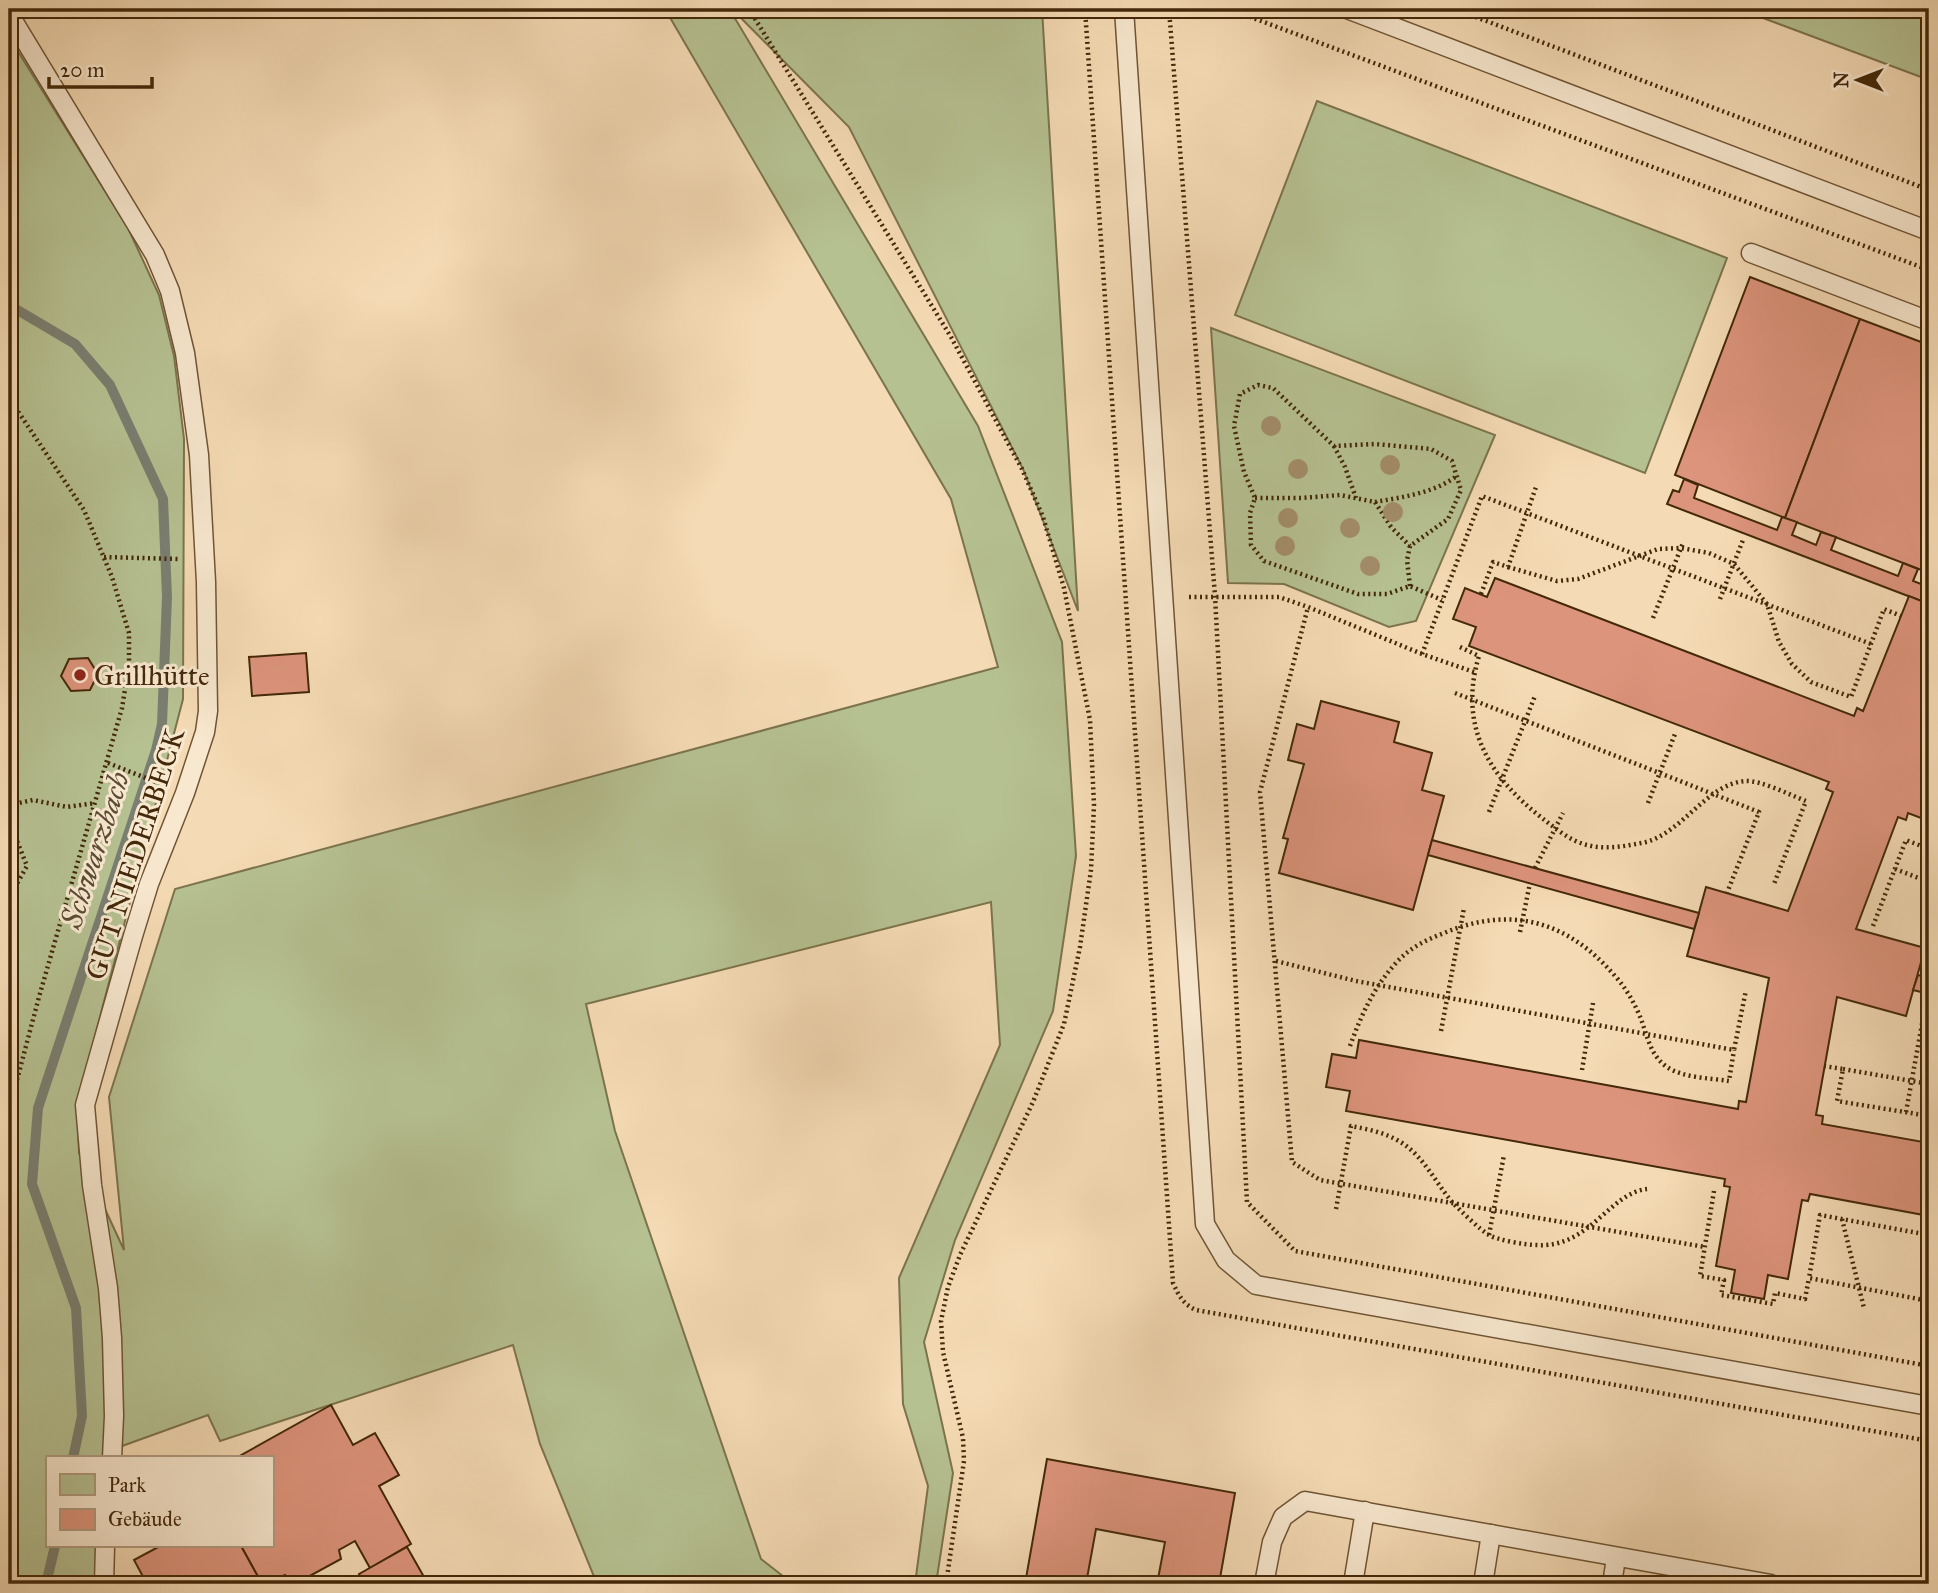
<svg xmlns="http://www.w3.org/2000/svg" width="1938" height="1593" viewBox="0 0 1938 1593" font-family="'IM FELL Great Primer',serif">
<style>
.green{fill:#b6c192;stroke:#7c744e;stroke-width:2}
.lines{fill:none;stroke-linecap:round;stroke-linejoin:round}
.stream{stroke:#7a7f71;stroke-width:10}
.building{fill:#dd947c;stroke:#43280a;stroke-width:2}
.service-casing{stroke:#705535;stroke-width:21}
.path{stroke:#43280a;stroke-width:4.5;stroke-dasharray:2 3.5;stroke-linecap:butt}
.service{stroke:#f8e8cf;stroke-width:18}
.tree{fill:#a38d6a}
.poi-dot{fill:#8f2418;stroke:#f8e8cf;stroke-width:2.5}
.labels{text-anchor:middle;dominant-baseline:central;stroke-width:6;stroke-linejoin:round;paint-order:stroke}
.poi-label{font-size:28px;fill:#43280a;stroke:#f8e8cf;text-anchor:start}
.street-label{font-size:28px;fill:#43280a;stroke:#f8e8cf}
.water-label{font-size:30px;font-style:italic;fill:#5a4c35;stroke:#f8e8cf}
</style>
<rect width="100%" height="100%" fill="#f5dbb5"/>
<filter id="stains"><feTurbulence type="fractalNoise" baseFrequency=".00286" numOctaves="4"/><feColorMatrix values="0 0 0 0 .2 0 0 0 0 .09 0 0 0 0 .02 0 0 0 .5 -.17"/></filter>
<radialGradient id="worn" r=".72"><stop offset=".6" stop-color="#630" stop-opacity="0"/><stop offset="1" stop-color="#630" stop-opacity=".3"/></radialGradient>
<g class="green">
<polygon points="665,9 725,9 736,20 978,426 1062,642 1076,856 1053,1011 955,1240 924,1342 953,1473 936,1584 915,1584 928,1486 903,1404 899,1278 1000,1045 991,902 586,1004 615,1131 761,1559 793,1584 597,1584 540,1444 513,1345 220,1441 208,1415 111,1450 111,1458 47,1458 47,1546 111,1546 103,1584 9,1584 9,37 128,228 159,295 174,356 184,439 183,699 77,1105 79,1153 124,1250 109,1097 175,889 998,667 951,499"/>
<polygon points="732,9 1042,9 1078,611 1023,469 849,127"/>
<polygon points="1739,9 1915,9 1929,14 1929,80"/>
<polygon points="1317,101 1727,258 1645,473 1235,315"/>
<polygon points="1211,328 1495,435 1416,621 1389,627 1284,584 1228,583"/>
</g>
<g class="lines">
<g class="stream">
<polyline points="9,305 75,344 110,385 163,499 167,597 162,724 156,750 38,1108 32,1184 76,1308 82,1416 73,1458"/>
<polyline points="46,1584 55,1546"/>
</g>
</g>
<g class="building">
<polygon points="1750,277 1860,319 1785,518 1675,475"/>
<polygon points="1860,319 1929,345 1929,557 1924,571 1785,518"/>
<polygon points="1684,479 1698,485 1694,498 1777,530 1782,517 1797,522 1792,535 1816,545 1821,532 1836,537 1831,550 1898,576 1903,563 1918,569 1913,581 1929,587 1929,604 1667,504 1673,490 1679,492"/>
<polygon points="1495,578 1854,716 1857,708 1863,711 1909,596 1929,604 1929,821 1908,813 1906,820 1898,817 1856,929 1925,948 1906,1016 1837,997 1816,1115 1823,1116 1822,1124 1929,1143 1929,1216 1810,1194 1808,1201 1802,1200 1788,1279 1768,1275 1764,1299 1731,1293 1735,1270 1716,1266 1730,1187 1724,1186 1725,1179 1346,1111 1350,1091 1326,1087 1332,1054 1356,1058 1359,1040 1738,1109 1739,1101 1746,1102 1769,978 1687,956 1706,887 1788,911 1833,792 1826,789 1829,782 1469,646 1476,627 1453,619 1465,588 1487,597"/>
<polygon points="306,653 309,692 252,696 249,657"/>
<polygon points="88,658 98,674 90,690 71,691 61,676 69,659"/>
<polygon points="1321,701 1399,722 1394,742 1432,753 1422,790 1444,796 1413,910 1279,873 1288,839 1283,838 1304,764 1288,760 1297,724 1314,729"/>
<polygon points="1432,840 1699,913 1694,929 1428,855"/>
<polygon points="1918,975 1929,978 1929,994 1913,990"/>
<polygon points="331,1405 353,1445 375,1433 399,1475 379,1486 411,1544 370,1568 355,1541 339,1550 341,1559 295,1584 290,1584 285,1575 262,1584 241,1546 271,1546 271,1458 236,1458"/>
<polygon points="1047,1459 1235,1493 1219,1584 1157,1584 1165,1542 1096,1529 1086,1584 1025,1584"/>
<polygon points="160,1546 241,1546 262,1584 147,1584 134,1560"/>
<polygon points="407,1547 428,1584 365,1584 359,1574"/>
</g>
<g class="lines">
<defs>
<g id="service">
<polyline points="1124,9 1205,1224 1226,1260 1256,1285 1929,1406"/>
<polyline points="1347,9 1929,231"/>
<polyline points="9,14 155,255 170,291 185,353 199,455 206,582 208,711 205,732 185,793 149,884 133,936 85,1105 92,1185 108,1288 112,1338 114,1416 112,1458"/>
<polyline points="1751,253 1929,321"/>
<polyline points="104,1584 105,1546"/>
<polyline points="1264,1584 1272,1542 1283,1517 1305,1501 1771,1584"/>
<polyline points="1353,1584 1365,1511"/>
<polyline points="1483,1584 1491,1534"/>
<polyline points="1612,1584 1616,1558"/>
</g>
</defs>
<use href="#service" class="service-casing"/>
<g class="path">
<polyline points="749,9 951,337 1022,469 1043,517 1064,588 1090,720 1094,805 1091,870 1080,947 1064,1024 1033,1102 960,1255 948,1287 941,1321 943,1352 963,1438 964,1461 946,1584"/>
<path d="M1085 9 1173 1283C1179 1296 1183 1304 1196 1310L1929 1441"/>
<polyline points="1169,9 1215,596 1247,1202 1295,1251 1929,1366"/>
<polyline points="1229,9 1929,270"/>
<polyline points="1455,9 1929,190"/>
<polyline points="9,398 84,510 112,577 129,633 129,665 122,708 39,997 9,1110"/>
<polyline points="1334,446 1345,467 1356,498"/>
<polyline points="1255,498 1301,498 1340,495 1375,502 1391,527 1410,546"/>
<path d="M1375 502C1403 497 1435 493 1458 475"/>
<polyline points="104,557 178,559"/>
<polyline points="1508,567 1557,581 1578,579 1658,549 1681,548 1709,553 1734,564 1767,604 1779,642 1792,664 1811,682 1851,697 1884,609 1901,616"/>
<polyline points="1410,586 1407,560 1410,546 1448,519 1461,490 1452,461 1431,449 1375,444 1334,446 1273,388 1258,385 1240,394 1234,426 1244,472 1255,498 1250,513 1251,545 1264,561 1358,594 1387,594 1410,586 1442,600"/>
<polyline points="1481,594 1493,562 1508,567 1536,487"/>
<polyline points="1189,597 1279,597 1308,607"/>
<polyline points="1720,599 1743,540"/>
<polyline points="1653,618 1683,543"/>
<path d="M1460 647 1479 656C1458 725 1488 776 1542 818 1555 828 1570 841 1587 845 1606 850 1627 846 1646 842 1683 832 1707 784 1745 781 1761 780 1790 795 1806 801L1774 884"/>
<polyline points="1422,654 1482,496 1871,644"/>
<polyline points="1474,672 1422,654 1308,607 1260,792 1292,1162 1320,1180 1705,1247"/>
<polyline points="1455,693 1759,812 1727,893"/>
<polyline points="108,763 161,784"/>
<polyline points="1648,803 1675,734"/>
<polyline points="9,805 33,800 67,807 95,803"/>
<polyline points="1489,812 1535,696"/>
<polyline points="9,821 27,866 10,896"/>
<polyline points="1535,868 1563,813"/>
<polyline points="1895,869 1929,882"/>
<polyline points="1873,926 1906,840 1929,849"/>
<polyline points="1520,932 1530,883"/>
<polyline points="1276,961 1356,981 1734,1050 1746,990"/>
<polyline points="1441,1031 1464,908"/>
<path d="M1350 1046C1361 1016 1373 988 1396 963 1409 948 1426 940 1444 933 1511 905 1568 921 1615 976 1625 987 1632 999 1638 1012 1647 1031 1648 1054 1667 1067 1683 1078 1710 1078 1729 1081L1734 1050"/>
<polyline points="1824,1066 1843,1069 1837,1101 1929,1116"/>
<polyline points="1843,1069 1929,1084"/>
<polyline points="1582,1070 1593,1003"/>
<polyline points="1906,1112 1922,1024 1929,1025"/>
<polyline points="1714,1191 1700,1276 1724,1280 1721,1295 1773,1304 1775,1293 1805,1299 1809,1278"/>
<path d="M1336 1209 1351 1126C1366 1129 1383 1132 1397 1140 1423 1154 1434 1181 1453 1203 1461 1211 1480 1230 1489 1235 1497 1240 1526 1245 1536 1245 1589 1249 1609 1193 1647 1189"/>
<polyline points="1842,1219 1864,1308"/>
<polyline points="1489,1235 1504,1155"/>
<polyline points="1929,1235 1820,1215 1809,1278 1929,1301"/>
</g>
<use href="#service" class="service"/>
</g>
<g class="tree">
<circle cx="1271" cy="426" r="10"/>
<circle cx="1390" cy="465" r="10"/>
<circle cx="1298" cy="469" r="10"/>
<circle cx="1393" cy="512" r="10"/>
<circle cx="1288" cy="518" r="10"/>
<circle cx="1350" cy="528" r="10"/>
<circle cx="1285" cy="546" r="10"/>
<circle cx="1370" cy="566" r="10"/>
</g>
<circle class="poi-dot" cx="80" cy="675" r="7"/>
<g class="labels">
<g class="poi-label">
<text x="94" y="675">Grillhütte</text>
</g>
<g class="street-label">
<text transform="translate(135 854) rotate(-72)">GUT NIEDERBECK</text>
</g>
<g class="water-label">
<text transform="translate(95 850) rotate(-72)">Schwarzbach</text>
</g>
</g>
<rect width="1938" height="1593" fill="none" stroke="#f5dbb5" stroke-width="35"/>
<rect x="10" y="10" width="1917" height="1572" fill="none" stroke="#43280a" stroke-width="3.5"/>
<rect x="18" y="18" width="1903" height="1558" fill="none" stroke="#43280a" stroke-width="2"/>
<rect x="46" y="1456" width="228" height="91" fill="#f8e8cf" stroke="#b09b80" stroke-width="2"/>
<rect x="60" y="1474" width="35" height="21" fill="#b6c192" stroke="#b09b80" stroke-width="2"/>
<text x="108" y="1492" font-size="21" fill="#43280a">Park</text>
<rect x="60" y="1509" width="35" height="21" fill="#dd947c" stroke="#b09b80" stroke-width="2"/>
<text x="108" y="1526" font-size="21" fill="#43280a">Gebäude</text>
<g transform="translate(1858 80) rotate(270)" stroke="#f8e8cf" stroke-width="5" paint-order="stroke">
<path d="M0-5L12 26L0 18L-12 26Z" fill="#43280a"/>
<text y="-10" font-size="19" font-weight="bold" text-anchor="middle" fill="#43280a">N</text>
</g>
<path d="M49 77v10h103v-10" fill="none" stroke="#43280a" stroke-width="3.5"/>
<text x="60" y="77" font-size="21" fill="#43280a" stroke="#f8e8cf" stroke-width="5" paint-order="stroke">20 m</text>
<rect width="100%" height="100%" filter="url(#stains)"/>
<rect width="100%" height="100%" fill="url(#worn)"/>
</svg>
